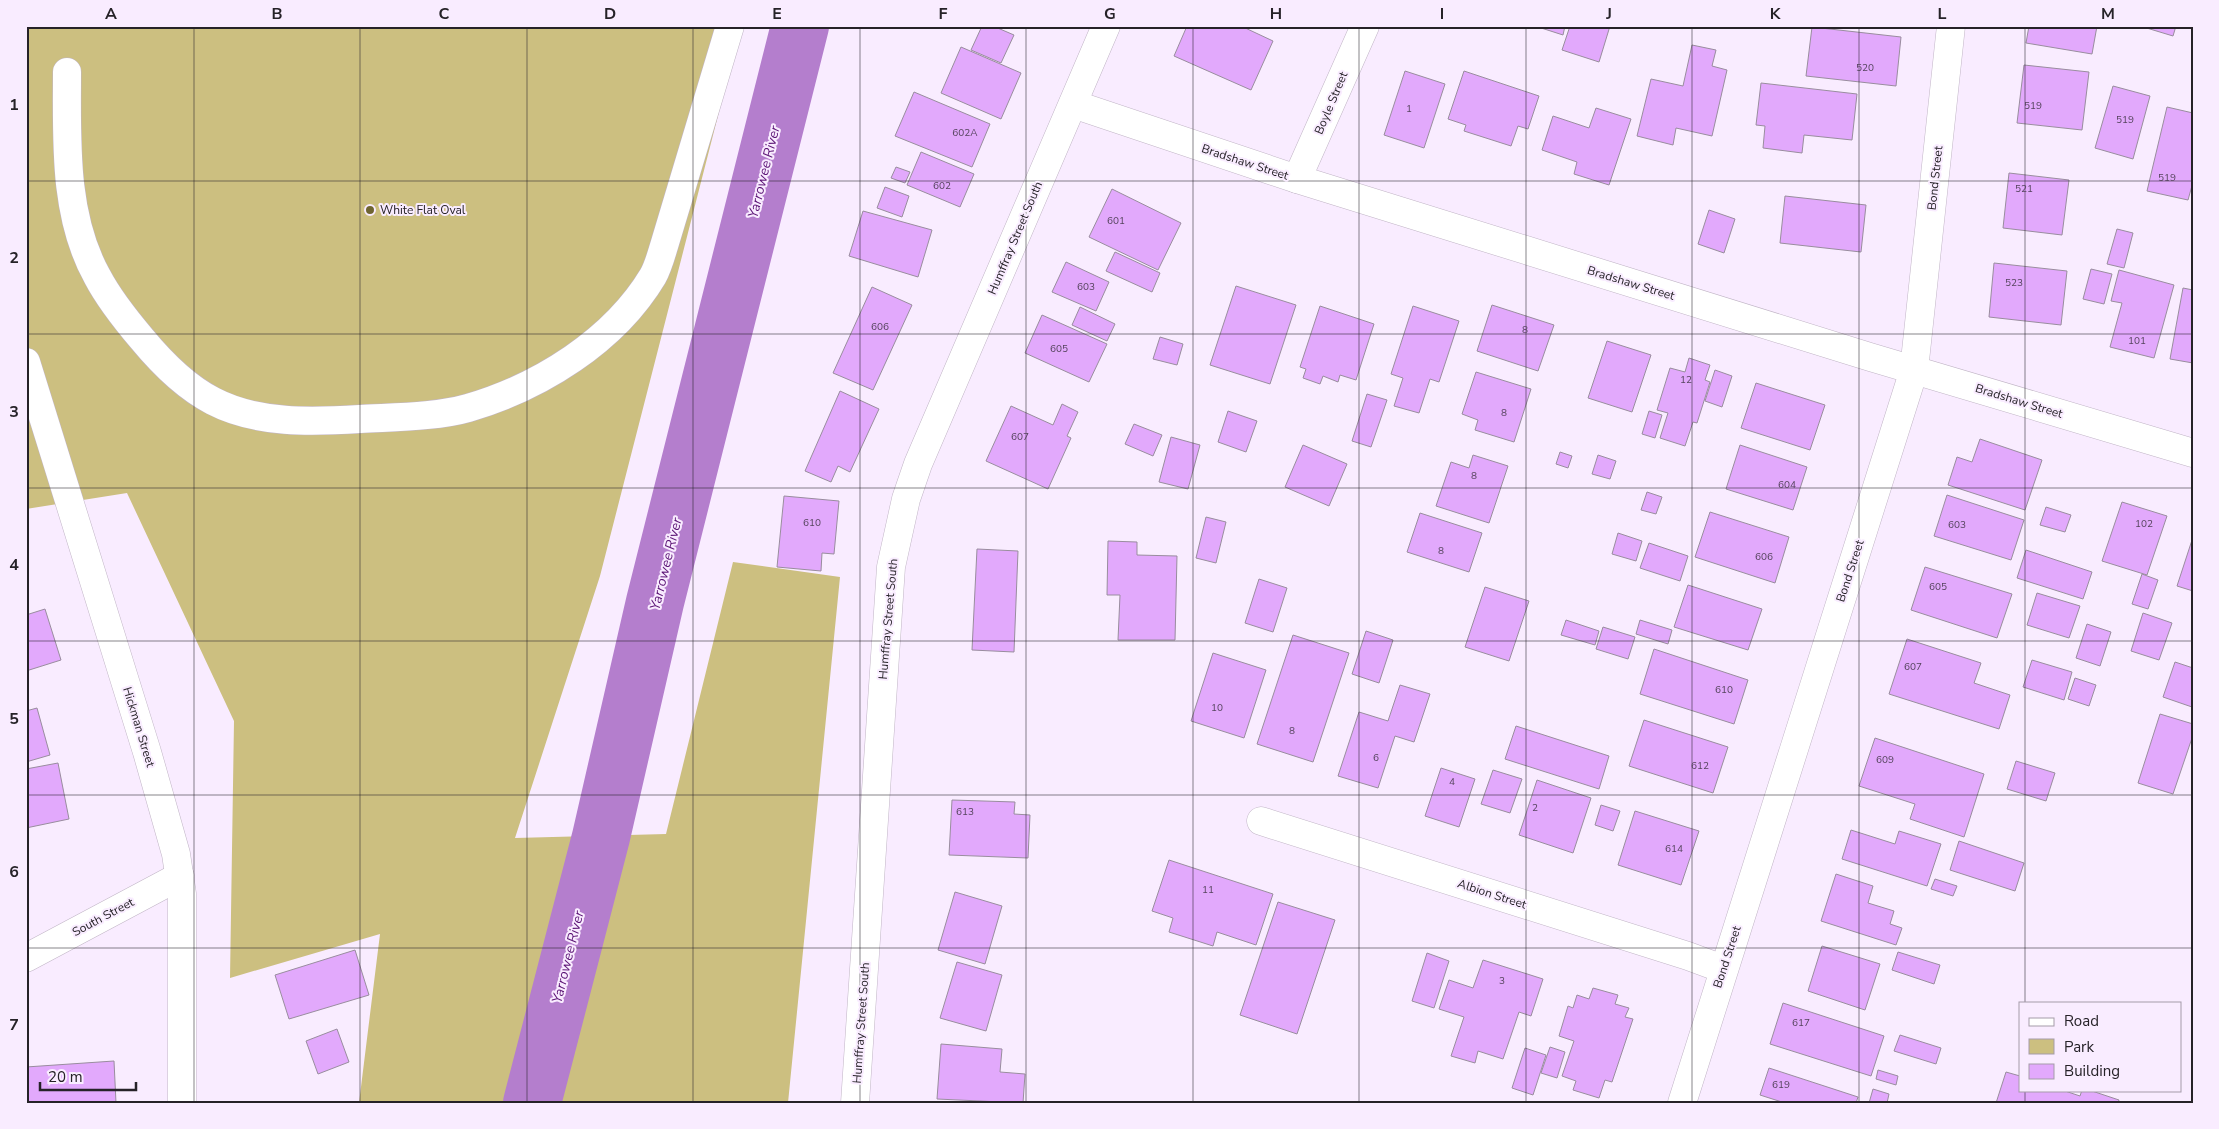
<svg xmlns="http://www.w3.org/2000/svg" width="2219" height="1129" viewBox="0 0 2219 1129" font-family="'Nunito Sans',sans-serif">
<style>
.green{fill:#ccbf80}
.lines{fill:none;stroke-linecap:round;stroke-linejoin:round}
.river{stroke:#b47ecd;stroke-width:58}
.building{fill:#e2a9fc;stroke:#998d9e}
.minor-casing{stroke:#c1b5c6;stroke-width:29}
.minor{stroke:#fff;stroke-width:28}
.grid{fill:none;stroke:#262228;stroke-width:1;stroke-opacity:0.55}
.poi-dot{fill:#6f6531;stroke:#f9ecff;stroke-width:2}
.labels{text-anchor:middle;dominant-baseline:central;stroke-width:4;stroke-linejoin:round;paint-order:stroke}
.number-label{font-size:10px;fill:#55445d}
.street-label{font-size:12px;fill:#262228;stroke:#f9ecff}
.poi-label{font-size:12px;fill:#262228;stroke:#f9ecff;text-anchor:start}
.water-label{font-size:14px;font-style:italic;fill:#5b1475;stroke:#f9ecff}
.neatline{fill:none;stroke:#262228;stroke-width:2}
.grid-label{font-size:16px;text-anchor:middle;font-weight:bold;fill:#262228}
</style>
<rect width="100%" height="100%" fill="#f9ecff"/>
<polygon class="green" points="26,26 741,26 600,576 515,838 666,834 733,562 840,577 788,1103 359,1103 380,934 230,978 234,721 127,493 26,509"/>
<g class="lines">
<polyline class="river" points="532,1103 601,837 655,602 800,26"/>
</g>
<g class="building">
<polygon points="982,26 993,26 1014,35 1001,63 971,50"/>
<polygon points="1187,26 1241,26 1273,41 1251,90 1174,56"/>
<polygon points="1535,26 1565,26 1563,35"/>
<polygon points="1570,26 1610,26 1599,62 1562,50"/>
<polygon points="2029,26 2097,26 2092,54 2026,43"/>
<polygon points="2140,26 2176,26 2173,36"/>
<polygon points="1812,27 1901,37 1896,86 1806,76"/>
<polygon points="1692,45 1716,50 1712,66 1727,70 1712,136 1676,128 1673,145 1637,136 1651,79 1683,86"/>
<polygon points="961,47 1021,73 1001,119 941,93"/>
<polygon points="2024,65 2089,72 2082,130 2017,123"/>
<polygon points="1405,71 1445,84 1424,148 1384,135"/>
<polygon points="1464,71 1539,96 1528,129 1518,126 1511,146 1464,131 1466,125 1448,119"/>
<polygon points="1761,83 1857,94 1852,140 1804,135 1802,153 1763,148 1765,126 1756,125"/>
<polygon points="2113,86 2150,96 2133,159 2095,148"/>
<polygon points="914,92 990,124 972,167 895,136"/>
<polygon points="2167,107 2193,113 2193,182 2188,200 2147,191"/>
<polygon points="1596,108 1631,119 1609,185 1574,174 1577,162 1542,150 1553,116 1589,128"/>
<polygon points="921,152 974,174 960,207 907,185"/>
<polygon points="896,167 910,172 905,183 891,178"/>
<polygon points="2009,173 2069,180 2062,235 2003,228"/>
<polygon points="885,187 909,196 902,217 877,208"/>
<polygon points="1112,189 1181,223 1158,270 1089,237"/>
<polygon points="1785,196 1866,205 1861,252 1780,243"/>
<polygon points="1709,210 1735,219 1724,253 1698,244"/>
<polygon points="863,211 932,230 918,277 849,256"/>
<polygon points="2117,229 2133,233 2124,268 2107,264"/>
<polygon points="1115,252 1160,273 1152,292 1106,271"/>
<polygon points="1066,262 1109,282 1096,311 1052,292"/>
<polygon points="1994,263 2067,271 2061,325 1989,317"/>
<polygon points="2091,269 2112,274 2104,304 2083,299"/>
<polygon points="2119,270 2174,285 2154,358 2110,347 2122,303 2111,301"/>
<polygon points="1236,286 1296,305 1270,384 1210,365"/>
<polygon points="872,287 912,305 873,390 833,373"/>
<polygon points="2183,288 2193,290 2193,363 2170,359"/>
<polygon points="1492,305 1554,325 1538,371 1477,351"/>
<polygon points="1320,306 1374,324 1356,380 1340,375 1338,382 1323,376 1320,384 1303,378 1306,369 1300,367"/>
<polygon points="1413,306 1459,321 1439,382 1430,379 1419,413 1394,406 1403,378 1391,374"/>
<polygon points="1080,307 1115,324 1107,341 1072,325"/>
<polygon points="1042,315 1107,344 1089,382 1025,353"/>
<polygon points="1160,337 1183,344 1177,365 1153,359"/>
<polygon points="1607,341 1651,355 1632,412 1588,398"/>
<polygon points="1689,358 1710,365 1705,380 1710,382 1697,423 1693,422 1685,446 1660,438 1668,413 1657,410 1670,368 1685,372"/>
<polygon points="1715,370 1732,376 1722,407 1705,401"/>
<polygon points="1476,372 1531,389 1514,442 1475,430 1478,420 1462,414"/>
<polygon points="1756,383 1825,405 1810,450 1741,428"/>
<polygon points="840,391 879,409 850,472 838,466 831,482 805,471"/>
<polygon points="1367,394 1387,400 1371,447 1352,441"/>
<polygon points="1062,404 1078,412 1067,436 1071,438 1048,489 986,461 1011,406 1053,425"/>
<polygon points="1228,411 1257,421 1246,452 1218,442"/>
<polygon points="1649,411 1662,415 1655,438 1642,434"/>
<polygon points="1134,424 1162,435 1153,456 1125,444"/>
<polygon points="1171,437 1200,445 1188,489 1159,482"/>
<polygon points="1980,439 2042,460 2025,510 1948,485 1957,457 1972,462"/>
<polygon points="1303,445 1347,464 1329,506 1285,487"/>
<polygon points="1740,445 1807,467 1793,510 1726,489"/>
<polygon points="1560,452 1572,456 1568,468 1556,464"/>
<polygon points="1473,455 1508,466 1489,523 1436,506 1451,462 1469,468"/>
<polygon points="1598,455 1616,461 1610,479 1592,474"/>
<polygon points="1647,492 1662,497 1656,514 1641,510"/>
<polygon points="1947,495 2024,520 2011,560 1934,536"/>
<polygon points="784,496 839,501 834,554 822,553 821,571 777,567"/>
<polygon points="2122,502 2167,516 2147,575 2102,561"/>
<polygon points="2046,507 2071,515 2065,532 2040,525"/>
<polygon points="1710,512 1789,537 1775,583 1695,557"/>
<polygon points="1420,513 1482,533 1469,572 1407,552"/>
<polygon points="1206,517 1226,522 1216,563 1196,558"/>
<polygon points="1618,533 1642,541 1636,561 1612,554"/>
<polygon points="2193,537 2193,591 2177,586"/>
<polygon points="1108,541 1137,542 1137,555 1177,556 1175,640 1118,640 1120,595 1107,595"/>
<polygon points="1649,543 1688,556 1680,581 1640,568"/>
<polygon points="977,549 1018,551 1014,652 972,650"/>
<polygon points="2026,550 2092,572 2083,599 2017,578"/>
<polygon points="1925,567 2012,594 1997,638 1911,610"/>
<polygon points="2142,574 2158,580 2148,609 2132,604"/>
<polygon points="1259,579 1287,588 1273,632 1245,623"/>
<polygon points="1688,585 1762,609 1748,650 1674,627"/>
<polygon points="1485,587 1529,601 1509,661 1465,647"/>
<polygon points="2037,593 2080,606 2069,638 2027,625"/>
<polygon points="45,609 61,660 26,671 26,615"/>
<polygon points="2143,613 2172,623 2159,660 2131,651"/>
<polygon points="1566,620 1599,631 1595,645 1561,635"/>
<polygon points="1640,620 1672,630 1668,644 1636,634"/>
<polygon points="2087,624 2111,632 2100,666 2076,658"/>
<polygon points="1603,627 1635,637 1628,659 1596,649"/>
<polygon points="1366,631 1393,640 1379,683 1352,674"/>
<polygon points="1293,635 1349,653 1313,762 1257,744"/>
<polygon points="1907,639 1981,663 1974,683 2010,695 1999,729 1889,694"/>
<polygon points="1654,649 1748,680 1734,724 1640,694"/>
<polygon points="1213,653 1266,670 1244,738 1191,721"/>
<polygon points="2032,660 2072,672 2064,700 2023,687"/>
<polygon points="2175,662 2193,668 2192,707 2163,697"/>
<polygon points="2075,678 2096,685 2089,706 2068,699"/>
<polygon points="1400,685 1430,694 1414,742 1395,736 1378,788 1338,776 1359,712 1388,721"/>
<polygon points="37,708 50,755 26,762 26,711"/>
<polygon points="2160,714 2193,724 2193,735 2173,794 2138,783"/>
<polygon points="1644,720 1728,747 1713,793 1629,766"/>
<polygon points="1516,726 1609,756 1599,789 1505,759"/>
<polygon points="1875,738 1984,774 1964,837 1910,819 1915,804 1859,786"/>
<polygon points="2016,761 2055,773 2046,801 2007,789"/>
<polygon points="58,763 69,819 26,828 26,769"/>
<polygon points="1441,768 1475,779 1459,827 1425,816"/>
<polygon points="1493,770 1522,779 1510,813 1481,804"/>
<polygon points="1537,780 1591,798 1573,853 1519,835"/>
<polygon points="952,800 1015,802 1014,814 1030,815 1028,858 949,855"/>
<polygon points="1601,805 1620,811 1613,831 1595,825"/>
<polygon points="1635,811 1699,831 1681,885 1618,865"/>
<polygon points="1851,830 1895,844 1899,831 1941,844 1927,886 1842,859"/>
<polygon points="1959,841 2024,863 2015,891 1950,870"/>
<polygon points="1169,860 1273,894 1256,945 1217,932 1213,946 1169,932 1173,918 1152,911"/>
<polygon points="1836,874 1873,886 1868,903 1894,911 1890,924 1902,928 1896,945 1821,921"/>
<polygon points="1935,879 1957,886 1953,896 1931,889"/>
<polygon points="955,892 1002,906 985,964 938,950"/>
<polygon points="1278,902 1335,920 1297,1034 1240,1015"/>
<polygon points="1822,946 1880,964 1865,1010 1808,991"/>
<polygon points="355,950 369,995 289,1019 275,975"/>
<polygon points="1898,952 1940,965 1934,984 1892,970"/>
<polygon points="1427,953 1449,961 1434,1008 1412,1001"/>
<polygon points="1483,960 1543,979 1531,1016 1519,1012 1503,1059 1478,1051 1475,1063 1451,1056 1464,1017 1439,1009 1449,980 1473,988"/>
<polygon points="957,962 1002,975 986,1031 940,1018"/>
<polygon points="1593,988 1618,995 1615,1004 1629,1008 1625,1017 1633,1019 1612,1082 1605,1080 1599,1098 1573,1090 1576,1081 1562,1076 1574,1041 1559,1036 1568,1006 1573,1008 1577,995 1589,999"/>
<polygon points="1783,1003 1884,1036 1871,1076 1770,1044"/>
<polygon points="337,1029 349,1062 318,1074 306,1041"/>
<polygon points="1900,1035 1941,1048 1936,1064 1894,1051"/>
<polygon points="941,1044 1002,1049 1000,1072 1025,1074 1023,1103 937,1099"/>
<polygon points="1550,1047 1565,1052 1557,1078 1541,1073"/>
<polygon points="1525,1048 1546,1055 1533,1095 1512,1088"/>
<polygon points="114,1061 116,1103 26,1103 26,1067"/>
<polygon points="1769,1068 1858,1097 1856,1103 1785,1103 1760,1095"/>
<polygon points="1878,1070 1898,1076 1896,1085 1876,1079"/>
<polygon points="2006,1072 2020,1076 2020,1090 2062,1090 2080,1096 2082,1090 2089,1090 2119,1100 2118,1103 1996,1103"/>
<polygon points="1873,1089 1889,1094 1887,1103 1869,1103"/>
</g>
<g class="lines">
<defs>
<g id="minor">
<path d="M67 72C67 139 63 215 97 276 109 299 125 319 142 339 161 362 186 387 213 401 257 424 312 422 360 419 393 417 437 417 468 408 540 387 614 341 653 276 658 267 661 256 664 246L730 26"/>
<polyline points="1073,104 1297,179 1870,357 2193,453"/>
<polyline points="1297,179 1365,26"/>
<polyline points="26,362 147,752 176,854 182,894 182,1103"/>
<polyline points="1261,821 1688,956 1723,969"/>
<polyline points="26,958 180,876"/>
<polyline points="855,1103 891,567 906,499 918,464 1106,26"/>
<polyline points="1682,1103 1914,370 1951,26"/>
</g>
</defs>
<use href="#minor" class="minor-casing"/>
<use href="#minor" class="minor"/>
</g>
<path class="grid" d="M194 26V1103M360 26V1103M527 26V1103M693 26V1103M860 26V1103M1026 26V1103M1193 26V1103M1359 26V1103M1526 26V1103M1692 26V1103M1859 26V1103M2025 26V1003M26 181H2193M26 334H2193M26 488H2193M26 641H2193M26 795H2193M26 948H2193M2025 1090V1103"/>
<circle class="poi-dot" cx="370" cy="210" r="5"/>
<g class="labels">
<g class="number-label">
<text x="1865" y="68">520</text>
<text x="2033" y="106">519</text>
<text x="1409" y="109">1</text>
<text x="2125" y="120">519</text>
<text x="965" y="133">602A</text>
<text x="2167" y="178">519</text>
<text x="942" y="186">602</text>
<text x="2024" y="189">521</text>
<text x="1116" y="221">601</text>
<text x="2014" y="283">523</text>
<text x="1086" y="287">603</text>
<text x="880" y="327">606</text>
<text x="1525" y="330">8</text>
<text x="2137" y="341">101</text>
<text x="1059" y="349">605</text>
<text x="1686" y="380">12</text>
<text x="1504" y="413">8</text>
<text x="1020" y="437">607</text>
<text x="1474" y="476">8</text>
<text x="1787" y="485">604</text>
<text x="812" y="523">610</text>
<text x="2144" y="524">102</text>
<text x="1957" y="525">603</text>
<text x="1441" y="551">8</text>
<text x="1764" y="557">606</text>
<text x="1938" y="587">605</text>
<text x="1913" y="667">607</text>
<text x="1724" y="690">610</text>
<text x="1217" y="708">10</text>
<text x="1292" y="731">8</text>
<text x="1376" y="758">6</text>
<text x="1885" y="760">609</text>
<text x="1700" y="766">612</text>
<text x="1452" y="782">4</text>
<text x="1535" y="808">2</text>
<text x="965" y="812">613</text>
<text x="1674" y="849">614</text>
<text x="1208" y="890">11</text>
<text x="1502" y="981">3</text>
<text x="1801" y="1023">617</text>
<text x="1781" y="1085">619</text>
</g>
<g class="street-label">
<text transform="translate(1331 103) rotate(-67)">Boyle Street</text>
<text transform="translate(1245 162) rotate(18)">Bradshaw Street</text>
<text transform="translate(1935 178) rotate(-84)">Bond Street</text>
<text transform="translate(1015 238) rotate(-67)">Humffray Street South</text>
<text transform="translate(1631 283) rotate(17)">Bradshaw Street</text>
<text transform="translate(2019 401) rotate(17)">Bradshaw Street</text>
<text transform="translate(1850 571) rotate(-72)">Bond Street</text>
<text transform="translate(888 619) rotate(-85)">Humffray Street South</text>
<text transform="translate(139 727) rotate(73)">Hickman Street</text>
<text transform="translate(1492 894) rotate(18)">Albion Street</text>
<text transform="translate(103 917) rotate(-28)">South Street</text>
<text transform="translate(1727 957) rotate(-72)">Bond Street</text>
<text transform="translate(861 1023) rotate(-86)">Humffray Street South</text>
</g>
<g class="poi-label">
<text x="380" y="210">White Flat Oval</text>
</g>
<g class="water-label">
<text transform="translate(764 172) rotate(-76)">Yarrowee River</text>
<text transform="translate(666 564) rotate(-76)">Yarrowee River</text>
<text transform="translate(568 957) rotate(-76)">Yarrowee River</text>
</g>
</g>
<rect width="2219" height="1129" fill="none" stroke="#f9ecff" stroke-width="55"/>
<rect x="2019" y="1002" width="162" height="90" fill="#f9ecff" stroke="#a59ba9"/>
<rect x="2029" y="1018" width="25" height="8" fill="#ffffff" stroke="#a59ba9"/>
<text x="2064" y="1026" font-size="15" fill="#262228">Road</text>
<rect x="2029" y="1039" width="25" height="15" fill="#ccbf80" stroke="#a59ba9"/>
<text x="2064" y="1052" font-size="15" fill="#262228">Park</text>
<rect x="2029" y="1064" width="25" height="15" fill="#e2a9fc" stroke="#a59ba9"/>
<text x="2064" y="1076" font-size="15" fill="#262228">Building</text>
<path d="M40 1082v8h96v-8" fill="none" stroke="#262228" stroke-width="2.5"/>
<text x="48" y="1082" font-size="15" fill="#262228" stroke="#f9ecff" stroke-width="4" paint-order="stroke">20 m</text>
<rect x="28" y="28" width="2164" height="1074" class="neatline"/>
<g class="grid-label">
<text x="111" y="19">A</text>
<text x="277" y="19">B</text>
<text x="444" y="19">C</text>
<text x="610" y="19">D</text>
<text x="777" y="19">E</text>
<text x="943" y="19">F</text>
<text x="1110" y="19">G</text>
<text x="1276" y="19">H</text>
<text x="1442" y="19">I</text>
<text x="1609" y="19">J</text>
<text x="1775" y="19">K</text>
<text x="1942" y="19">L</text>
<text x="2108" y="19">M</text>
<text x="14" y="110">1</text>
<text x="14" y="263">2</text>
<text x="14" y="417">3</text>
<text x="14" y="570">4</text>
<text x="14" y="724">5</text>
<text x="14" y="877">6</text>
<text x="14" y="1030">7</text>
</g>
</svg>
